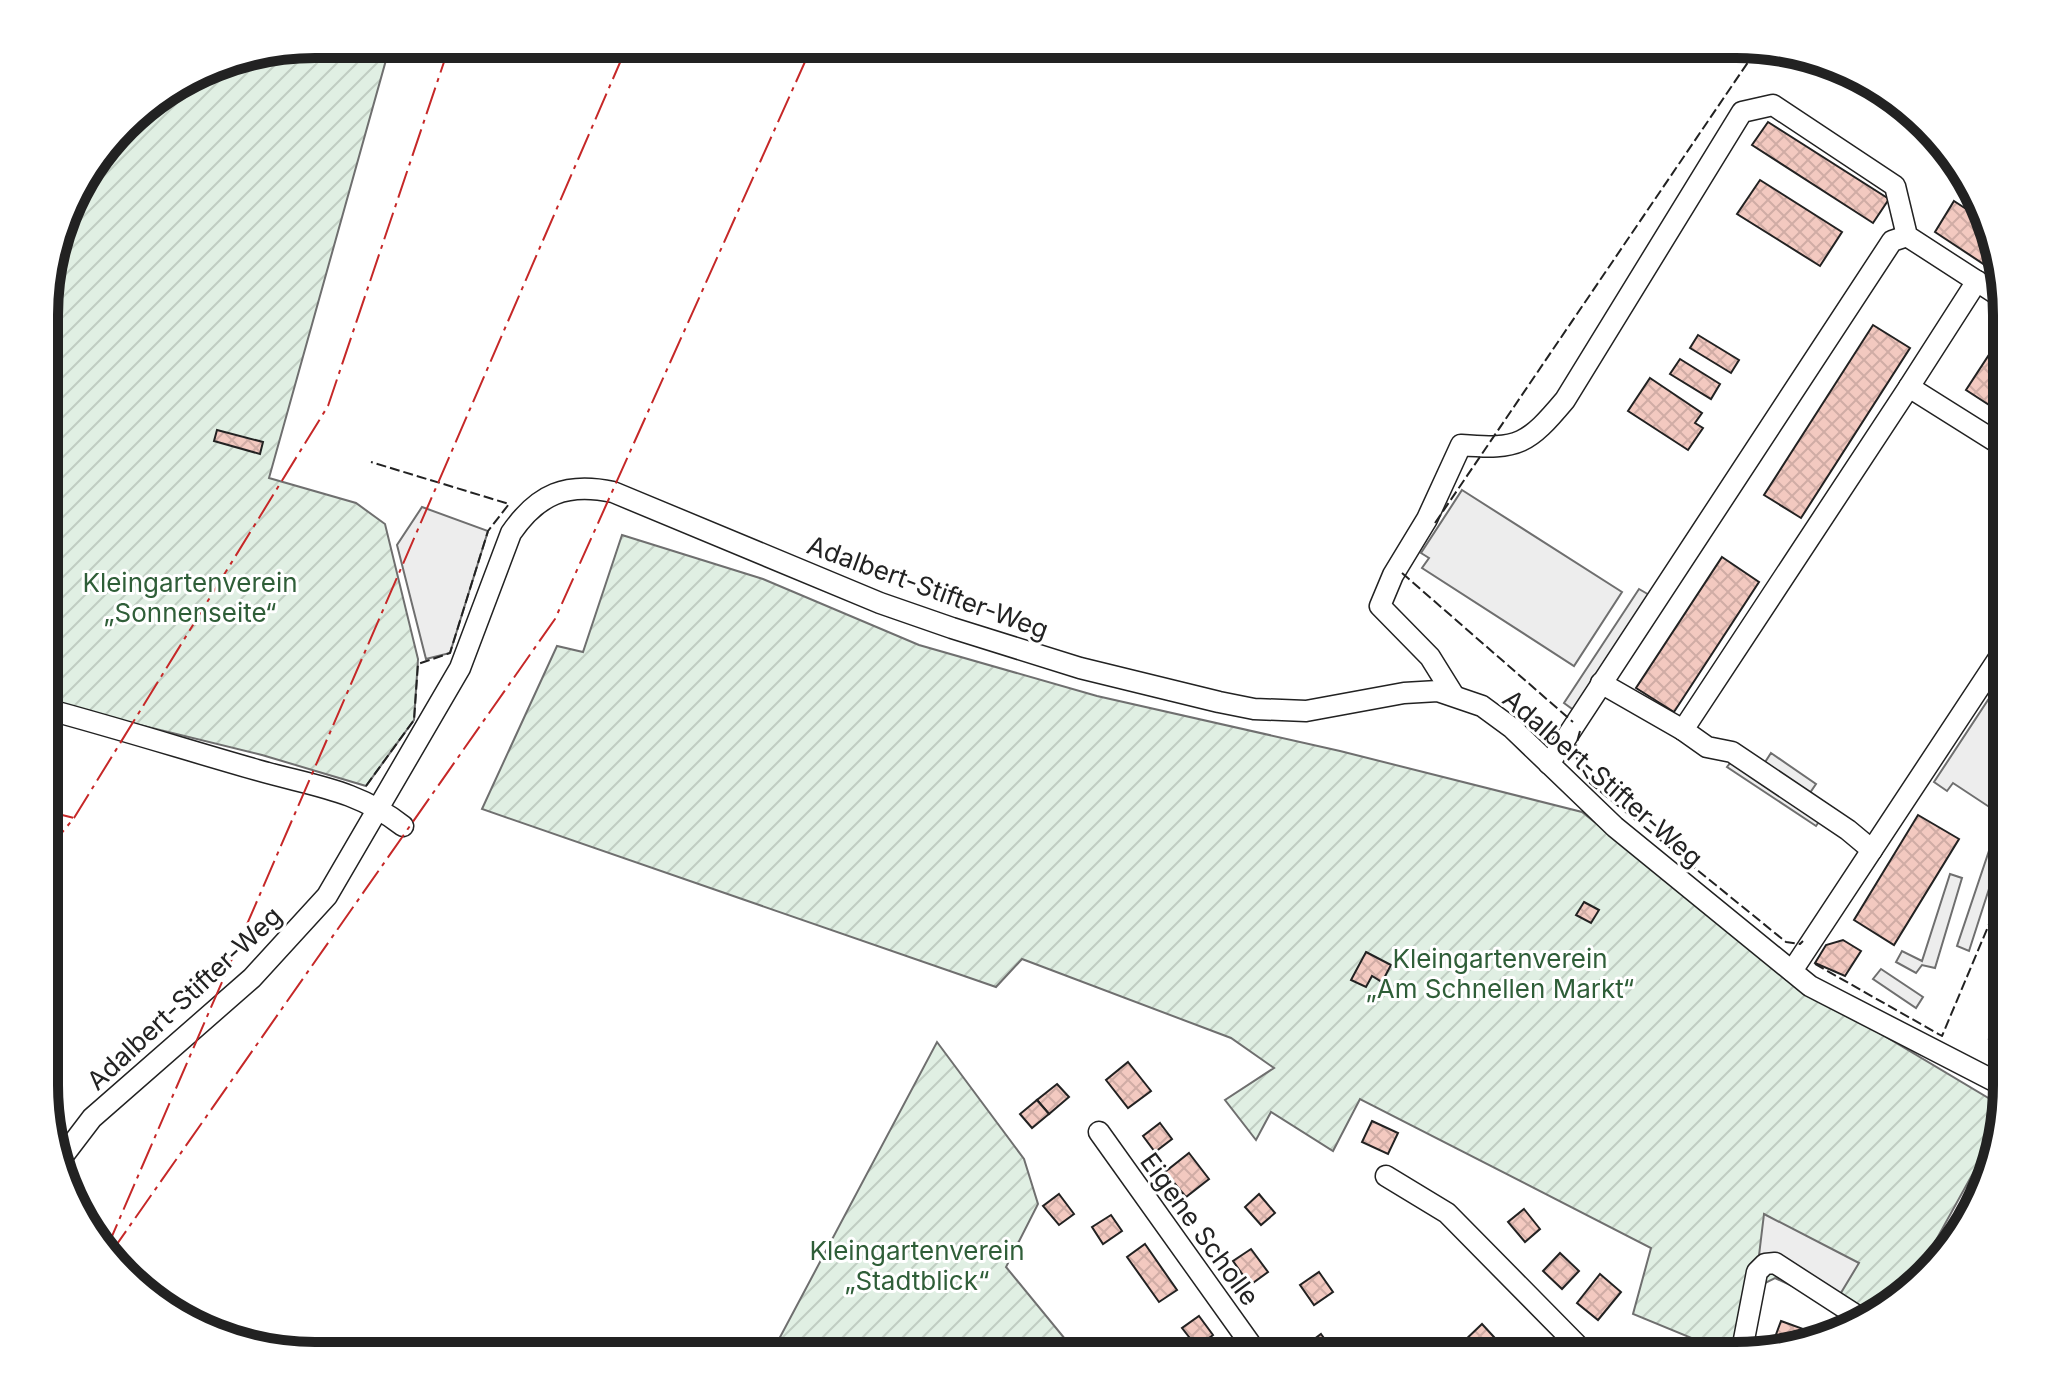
<svg xmlns="http://www.w3.org/2000/svg" width="2051" height="1400" viewBox="0 0 2051 1400" font-family="Inter,sans-serif">
<style>
.garden{fill:url(#garden-furrows);stroke:#6f6f6f;stroke-width:2}
.parking{fill:#ededed;stroke:#6f6f6f;stroke-width:2}
.building{fill:url(#building-cross-hatch);stroke:#222;stroke-width:2}
.lines{fill:none;stroke-linecap:round;stroke-linejoin:round}
.minor-casing{stroke:#222;stroke-width:23}
.minor{stroke:#fff;stroke-width:20}
.fence{stroke:#222;stroke-width:2;stroke-dasharray:10 4;stroke-linecap:butt}
.power{stroke:#c62828;stroke-width:2;stroke-dasharray:28 6 4 6;stroke-linecap:butt}
.labels{text-anchor:middle;dominant-baseline:central;stroke-width:6;stroke-linejoin:round;paint-order:stroke}
.park-label{font-size:26px;fill:#2f5e38;stroke:#fff}
.street-label{font-size:26px;fill:#222;stroke:#fff}
.rim{fill:none;stroke:#222;stroke-width:10}
</style>
<defs>
<pattern id="garden-furrows" width="10" height="10" patternUnits="userSpaceOnUse" patternTransform="scale(2)"><rect width="10" height="10" fill="#e0efe3"/><path d="M-1 1l2-2M0 10L10 0M9 11l2-2" fill="none" stroke="#c0cdc2"/></pattern>
<pattern id="building-cross-hatch" width="8" height="8" patternUnits="userSpaceOnUse" patternTransform="scale(2)"><rect width="8" height="8" fill="#f3c9c0"/><path d="M0 0l8 8M0 8l8-8" fill="none" stroke="#d0aca5"/></pattern>
</defs>
<rect width="100%" height="100%" fill="#fff"/>
<g class="garden">
<polygon points="315,44 386,44 386,60 269,478 356,503 385,524 418,659 414,720 366,786 262,755 46,702 46,280 72,195 136,112 212,64"/>
<polygon points="622,535 763,579 919,645 1097,696 1340,751 1582,812 1796,983 2005,1108 2003,1119 1914,1280 1866,1320 1775,1278 1763,1284 1735,1356 1633,1314 1651,1248 1360,1099 1333,1151 1271,1112 1256,1140 1225,1100 1274,1068 1231,1038 1022,959 996,987 482,809 557,646 583,652"/>
<polygon points="937,1042 1024,1159 1038,1204 1006,1267 1079,1356 770,1356"/>
</g>
<g class="parking">
<polygon points="1462,490 1622,592 1574,666 1422,568 1429,558 1421,553"/>
<polygon points="422,507 488,531 450,653 426,659 397,545"/>
<polygon points="1639,589 1651,596 1575,711 1564,703"/>
<polygon points="1988,700 2006,712 2006,818 1953,783 1947,791 1934,782"/>
<polygon points="1771,753 1816,784 1803,803 1823,816 1816,826 1727,767 1734,758 1758,773"/>
<polygon points="1997,827 2006,830 2006,836 1969,951 1957,946"/>
<polygon points="1950,874 1962,878 1935,968 1922,965 1916,973 1896,962 1902,951 1922,961"/>
<polygon points="1881,969 1923,997 1916,1008 1873,979"/>
<polygon points="1764,1214 1859,1263 1836,1301 1775,1263 1757,1272"/>
</g>
<g class="building">
<polygon points="1768,122 1889,199 1873,223 1752,145"/>
<polygon points="1760,180 1842,232 1820,266 1737,214"/>
<polygon points="1954,201 1983,220 2000,275 1935,232"/>
<polygon points="1873,325 1910,348 1801,518 1764,495"/>
<polygon points="1698,335 1739,360 1731,373 1690,348"/>
<polygon points="1996,344 2006,351 2006,416 1966,390"/>
<polygon points="1680,359 1720,384 1711,399 1670,374"/>
<polygon points="1650,378 1702,413 1695,423 1703,428 1688,450 1628,411"/>
<polygon points="217,430 263,442 260,454 214,441"/>
<polygon points="1722,557 1759,582 1674,712 1636,688"/>
<polygon points="1918,815 1959,839 1894,945 1854,920"/>
<polygon points="1584,902 1599,910 1591,923 1576,915"/>
<polygon points="1843,940 1861,951 1845,976 1815,963 1826,945"/>
<polygon points="1366,952 1391,965 1382,982 1372,976 1366,987 1351,980"/>
<polygon points="2002,1018 2006,1021 2006,1049 1989,1039"/>
<polygon points="1128,1062 1151,1091 1128,1108 1106,1080"/>
<polygon points="1057,1084 1069,1097 1049,1114 1037,1100"/>
<polygon points="1037,1100 1049,1114 1032,1128 1020,1114"/>
<polygon points="1372,1121 1398,1133 1388,1154 1362,1142"/>
<polygon points="1160,1123 1172,1139 1155,1152 1143,1136"/>
<polygon points="1189,1153 1209,1179 1186,1197 1165,1172"/>
<polygon points="1059,1194 1074,1214 1059,1225 1043,1206"/>
<polygon points="1259,1194 1275,1213 1261,1225 1245,1207"/>
<polygon points="1524,1209 1540,1229 1525,1242 1508,1222"/>
<polygon points="1111,1215 1122,1231 1103,1244 1092,1227"/>
<polygon points="1145,1244 1177,1290 1159,1302 1127,1257"/>
<polygon points="1251,1249 1268,1272 1250,1285 1233,1261"/>
<polygon points="1560,1253 1579,1271 1562,1289 1543,1271"/>
<polygon points="1319,1272 1333,1292 1314,1305 1300,1285"/>
<polygon points="1600,1274 1621,1292 1598,1320 1577,1303"/>
<polygon points="1199,1316 1213,1335 1197,1347 1182,1328"/>
<polygon points="1781,1321 1806,1330 1802,1341 1771,1348"/>
<polygon points="1482,1324 1505,1349 1498,1356 1474,1356 1462,1343"/>
<polygon points="1321,1334 1337,1356 1305,1356 1301,1349"/>
</g>
<g class="lines">
<defs>
<g id="minor">
<polyline points="1909,387 1977,281"/>
<polyline points="1601,683 1683,730"/>
<path d="M1453 694 1430 657 1380 606 1393 575 1427 519 1461 445C1519 450 1528 444 1565 400L1742 112 1773 105 1895 186 1907 236 2006 300"/>
<path d="M46 709C117 728 187 750 257 770 312 786 356 789 403 826"/>
<polyline points="1549,764 1892,241 1907,236"/>
<polyline points="1872,850 1848,830 1732,752 1707,747 1683,730 1909,387 2006,448"/>
<polyline points="1792,971 2006,647"/>
<polyline points="1099,1132 1259,1356"/>
<path d="M60 1160 92 1118 252 978 327 896 460 668 511 533C538 494 566 482 613 492L880 603 952 628 1080 668 1219 702 1254 709 1306 711 1404 693 1438 691 1482 706 1512 728 1615 827 1810 986 2006 1087"/>
<polyline points="1386,1176 1447,1213 1588,1356"/>
<polyline points="1741,1355 1757,1272 1765,1264 1775,1263 1865,1321"/>
</g>
</defs>
<use href="#minor" class="minor-casing"/>
<use href="#minor" class="minor"/>
<g class="fence">
<polyline points="1435,523 1759,46"/>
<polyline points="1402,573 1573,722"/>
<polyline points="1580,731 1574,753 1590,783 1786,942 1800,944 1803,941"/>
<polyline points="366,786 414,720 418,664 450,653 488,531 509,504 371,462"/>
<polyline points="1815,964 1942,1036 2006,884"/>
</g>
<g class="power">
<polyline points="46,811 74,818"/>
<polyline points="46,852 74,818 328,406 444,62 440,44"/>
<polyline points="106,1250 628,44"/>
<polyline points="110,1254 555,619 813,44"/>
</g>
</g>
<g class="labels">
<g class="park-label">
<text x="190" y="582">Kleingartenverein<tspan x="190" dy="30">„Sonnenseite“</tspan></text>
<text x="1500" y="958">Kleingartenverein<tspan x="1500" dy="30">„Am Schnellen Markt“</tspan></text>
<text x="917" y="1250">Kleingartenverein<tspan x="917" dy="30">„Stadtblick“</tspan></text>
</g>
<g class="street-label">
<text transform="translate(928 587) rotate(20)">Adalbert-Stifter-Weg</text>
<text transform="translate(1603 778) rotate(41)">Adalbert-Stifter-Weg</text>
<text transform="translate(184 998) rotate(-43)">Adalbert-Stifter-Weg</text>
<text transform="translate(1200 1229) rotate(54)">Eigene Scholle</text>
</g>
</g>
<path d="M0 0H2051V1400H0ZM315 58H1736A257 257 0 0 1 1993 315V1085A257 257 0 0 1 1736 1342H315A257 257 0 0 1 58 1085V315A257 257 0 0 1 315 58Z" fill="#fff" fill-rule="evenodd"/>
<path class="rim" d="M315 58H1736A257 257 0 0 1 1993 315V1085A257 257 0 0 1 1736 1342H315A257 257 0 0 1 58 1085V315A257 257 0 0 1 315 58Z"/>
</svg>
